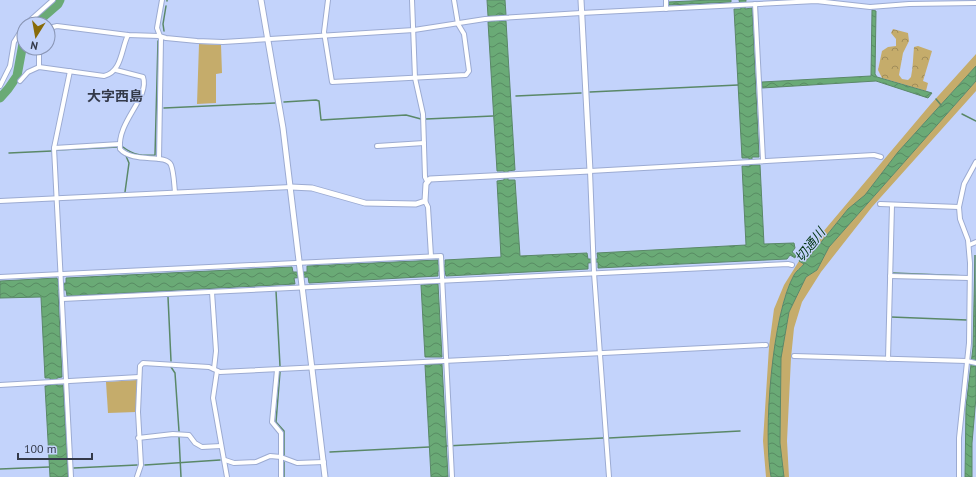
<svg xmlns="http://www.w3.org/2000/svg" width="976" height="477" viewBox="0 0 976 477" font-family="'PT Sans','Noto Sans JP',sans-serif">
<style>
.green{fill:#c5ac6b}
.forest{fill:url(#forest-crowns)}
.water{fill:url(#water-waves);stroke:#5a8868}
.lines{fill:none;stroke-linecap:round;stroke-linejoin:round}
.stream{stroke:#5a8868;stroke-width:1.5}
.river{stroke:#6aaa76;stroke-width:9}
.minor-casing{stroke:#9cabd2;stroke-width:6}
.tertiary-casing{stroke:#9cabd2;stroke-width:7}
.minor{stroke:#fff;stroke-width:4}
.tertiary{stroke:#fff;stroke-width:5}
.labels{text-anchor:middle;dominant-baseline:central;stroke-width:3;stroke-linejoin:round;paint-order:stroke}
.water-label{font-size:13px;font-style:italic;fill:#023512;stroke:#c3d3fb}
.quarter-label{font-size:14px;font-weight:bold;fill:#333949;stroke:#c3d3fb}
</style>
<defs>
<pattern id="forest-crowns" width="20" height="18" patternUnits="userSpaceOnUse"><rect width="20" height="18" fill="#c5ac6b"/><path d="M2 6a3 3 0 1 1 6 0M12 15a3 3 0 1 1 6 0" fill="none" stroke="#a18d5a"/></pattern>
<pattern id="water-waves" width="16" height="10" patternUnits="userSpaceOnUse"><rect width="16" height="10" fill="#6aaa76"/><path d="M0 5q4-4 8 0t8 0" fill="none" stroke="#588b63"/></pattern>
</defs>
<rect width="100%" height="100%" fill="#c3d3fb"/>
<g class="green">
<polygon points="199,44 221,45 222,73 216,74 216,103 197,104"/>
<polygon points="976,54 976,66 898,152 865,195 848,209 806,261 801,258 930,105"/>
<polygon points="976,81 976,91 872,207 821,272 802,302 794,328 791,358 787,441 789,477 784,477 780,443 781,357 789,312 806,277 817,270 829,247"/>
<path d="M799 261 804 264C801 267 796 271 794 275 772 312 764 434 771 477H766L763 441 769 347 774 309 784 285Z"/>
<polygon points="137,380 136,412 108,413 106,382"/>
</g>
<path class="forest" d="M893 29 908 33 909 41 903 53 899 75 902 79 908 80 911 77C913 67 913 58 914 47L918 46 932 51 923 81 928 83 926 91 882 78 878 70 882 51 888 47 896 46V39L891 33Z"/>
<g class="water">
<polygon points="487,0 505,0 506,15 499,15 499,21 506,21 515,170 508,171 508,180 515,180 520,256 587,253 588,259 598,259 597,253 746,245 742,166 750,166 749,158 742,158 734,9 741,9 739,0 746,0 745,9 752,8 759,157 752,157 752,165 760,165 764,244 794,243 795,248 792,252 796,255 795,258 790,255 787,259 598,268 598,262 588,263 588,269 446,276 445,271 438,271 438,276 309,283 308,277 294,278 295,284 67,296 66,290 58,290 62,377 57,378 57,385 63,385 68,477 50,477 45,386 51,385 50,378 45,378 41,297 0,298 0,281 57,278 59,284 66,283 66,278 292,267 293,272 307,272 307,266 438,260 438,265 445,265 445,260 501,257 497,181 504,180 504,171 497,171 488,22 495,21 495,16 488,16"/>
<polygon points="711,0 731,0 731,2 669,5 668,2"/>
<polygon points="872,10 876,11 875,74 877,77 932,93 928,98 876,81 762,88 762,82 871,76"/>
<path d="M976 66V81L829 247 817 270 806 277 789 312 781 358 780 443 784 477H771C763 433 772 314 794 275 796 271 801 268 804 264L799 261 801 258 806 261 848 209 865 195 898 152Z"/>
<polygon points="975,255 976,397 972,443 972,477 965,477 966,407 973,347"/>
<polygon points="438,284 442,357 425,357 421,285"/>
<polygon points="442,364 448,477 431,477 425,365"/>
</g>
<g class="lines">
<g class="stream">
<polyline points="167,1 167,0"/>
<polyline points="164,31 163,24 166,6"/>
<polyline points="590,92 738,85"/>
<polyline points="516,96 581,93"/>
<polyline points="936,99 941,105"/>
<polyline points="284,102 316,100 319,101 321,120 406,115 421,119"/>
<polyline points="164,108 275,103"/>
<polyline points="962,114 976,121"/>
<polyline points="426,119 493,116"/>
<path d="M123 147C133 155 142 156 155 155L158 41"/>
<polyline points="57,150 118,147"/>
<polyline points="9,153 52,151"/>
<polyline points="125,192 129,163 126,156"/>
<polyline points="893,273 967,276"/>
<polyline points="276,291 280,366"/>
<polyline points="168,297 171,361"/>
<polyline points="891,317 967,320"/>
<polyline points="171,367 175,373 179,431"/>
<polyline points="280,372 276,422 284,431 284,456"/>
<polyline points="179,437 181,477"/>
<polyline points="609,438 740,431"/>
<polyline points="446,446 603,438"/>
<polyline points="330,452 429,447"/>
<polyline points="284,462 284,477"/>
<polyline points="145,465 220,460"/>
<polyline points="74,468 137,465"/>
<polyline points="0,469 49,467"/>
</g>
<g class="river">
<polyline points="35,24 58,4 60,0"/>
<polyline points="0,98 8,89 17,76 24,38"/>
</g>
<defs>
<g id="minor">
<polyline points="328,0 324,32 332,82 466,75 469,71 464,34 458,24 454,0"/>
<polyline points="412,0 415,78 423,114 425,177 427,181"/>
<polyline points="666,0 666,9"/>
<polyline points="755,4 763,160"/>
<polyline points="26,24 53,0"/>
<polyline points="48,38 53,27 57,26 128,35 159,36 166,38 197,41 223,42 414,30 485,19 581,13 816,1 870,7 909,4 976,3"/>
<polyline points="39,67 39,53 42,48"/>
<path d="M116 70 143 77C150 98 117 121 120 149 133 164 166 153 171 165 174 173 174 184 175 192"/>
<polyline points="70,71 54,148 71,477"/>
<path d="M20 81 28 72 39 67 104 76C122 72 121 49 128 35"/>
<polyline points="0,86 10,66 14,42 24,26"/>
<polyline points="377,146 424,143"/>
<polyline points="54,148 120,144"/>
<polyline points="159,159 161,39 157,28 162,0"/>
<polyline points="0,201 291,187"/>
<polyline points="425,201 428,207 431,256"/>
<polyline points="880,204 959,207"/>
<polyline points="969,245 976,242"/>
<polyline points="890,276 969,278"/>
<polyline points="0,277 441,256 452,477"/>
<polyline points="212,292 216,351 214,369"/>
<polyline points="62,299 788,264 792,265"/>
<polyline points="794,356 967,361 976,363"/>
<polyline points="888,359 892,205"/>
<polyline points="277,370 272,422 281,433 281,477"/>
<polyline points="217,371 213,398 227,477"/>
<polyline points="0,385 139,377"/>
<polyline points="138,438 173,434 189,435 195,443 202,447 221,446"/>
<polyline points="225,460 234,463 256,462 270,456 281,457 297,463 324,462"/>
<polyline points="137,477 141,465 138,412 140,366 143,363 209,367 220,372 766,345"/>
<polyline points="609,477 594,273 590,171 874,155 881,157"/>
<polyline points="959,477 959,438 969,343 970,263 968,240 960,219 959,207 964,184 976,162"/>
</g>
<g id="tertiary">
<polyline points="261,0 283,128 325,477"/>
<polyline points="291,187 312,188 365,203 416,204 425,201 426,184 430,179 590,171 581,0"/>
</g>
</defs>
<use href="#minor" class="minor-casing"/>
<use href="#tertiary" class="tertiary-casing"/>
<use href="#minor" class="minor"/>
<use href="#tertiary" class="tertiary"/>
</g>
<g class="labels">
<g class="water-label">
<text transform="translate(810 245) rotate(-51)">切通川</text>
</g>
<g class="quarter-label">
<text x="115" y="96">大字西島</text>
</g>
</g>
<g transform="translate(36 36) rotate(191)"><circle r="19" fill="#c3d3fb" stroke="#8995b4"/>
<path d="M0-3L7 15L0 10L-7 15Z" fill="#886b09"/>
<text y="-6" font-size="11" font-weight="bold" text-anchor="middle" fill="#333949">N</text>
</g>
<path d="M18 453v6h74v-6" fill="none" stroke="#333949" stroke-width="2"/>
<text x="24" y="453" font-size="12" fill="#333949" stroke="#c3d3fb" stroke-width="3" paint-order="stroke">100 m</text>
</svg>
